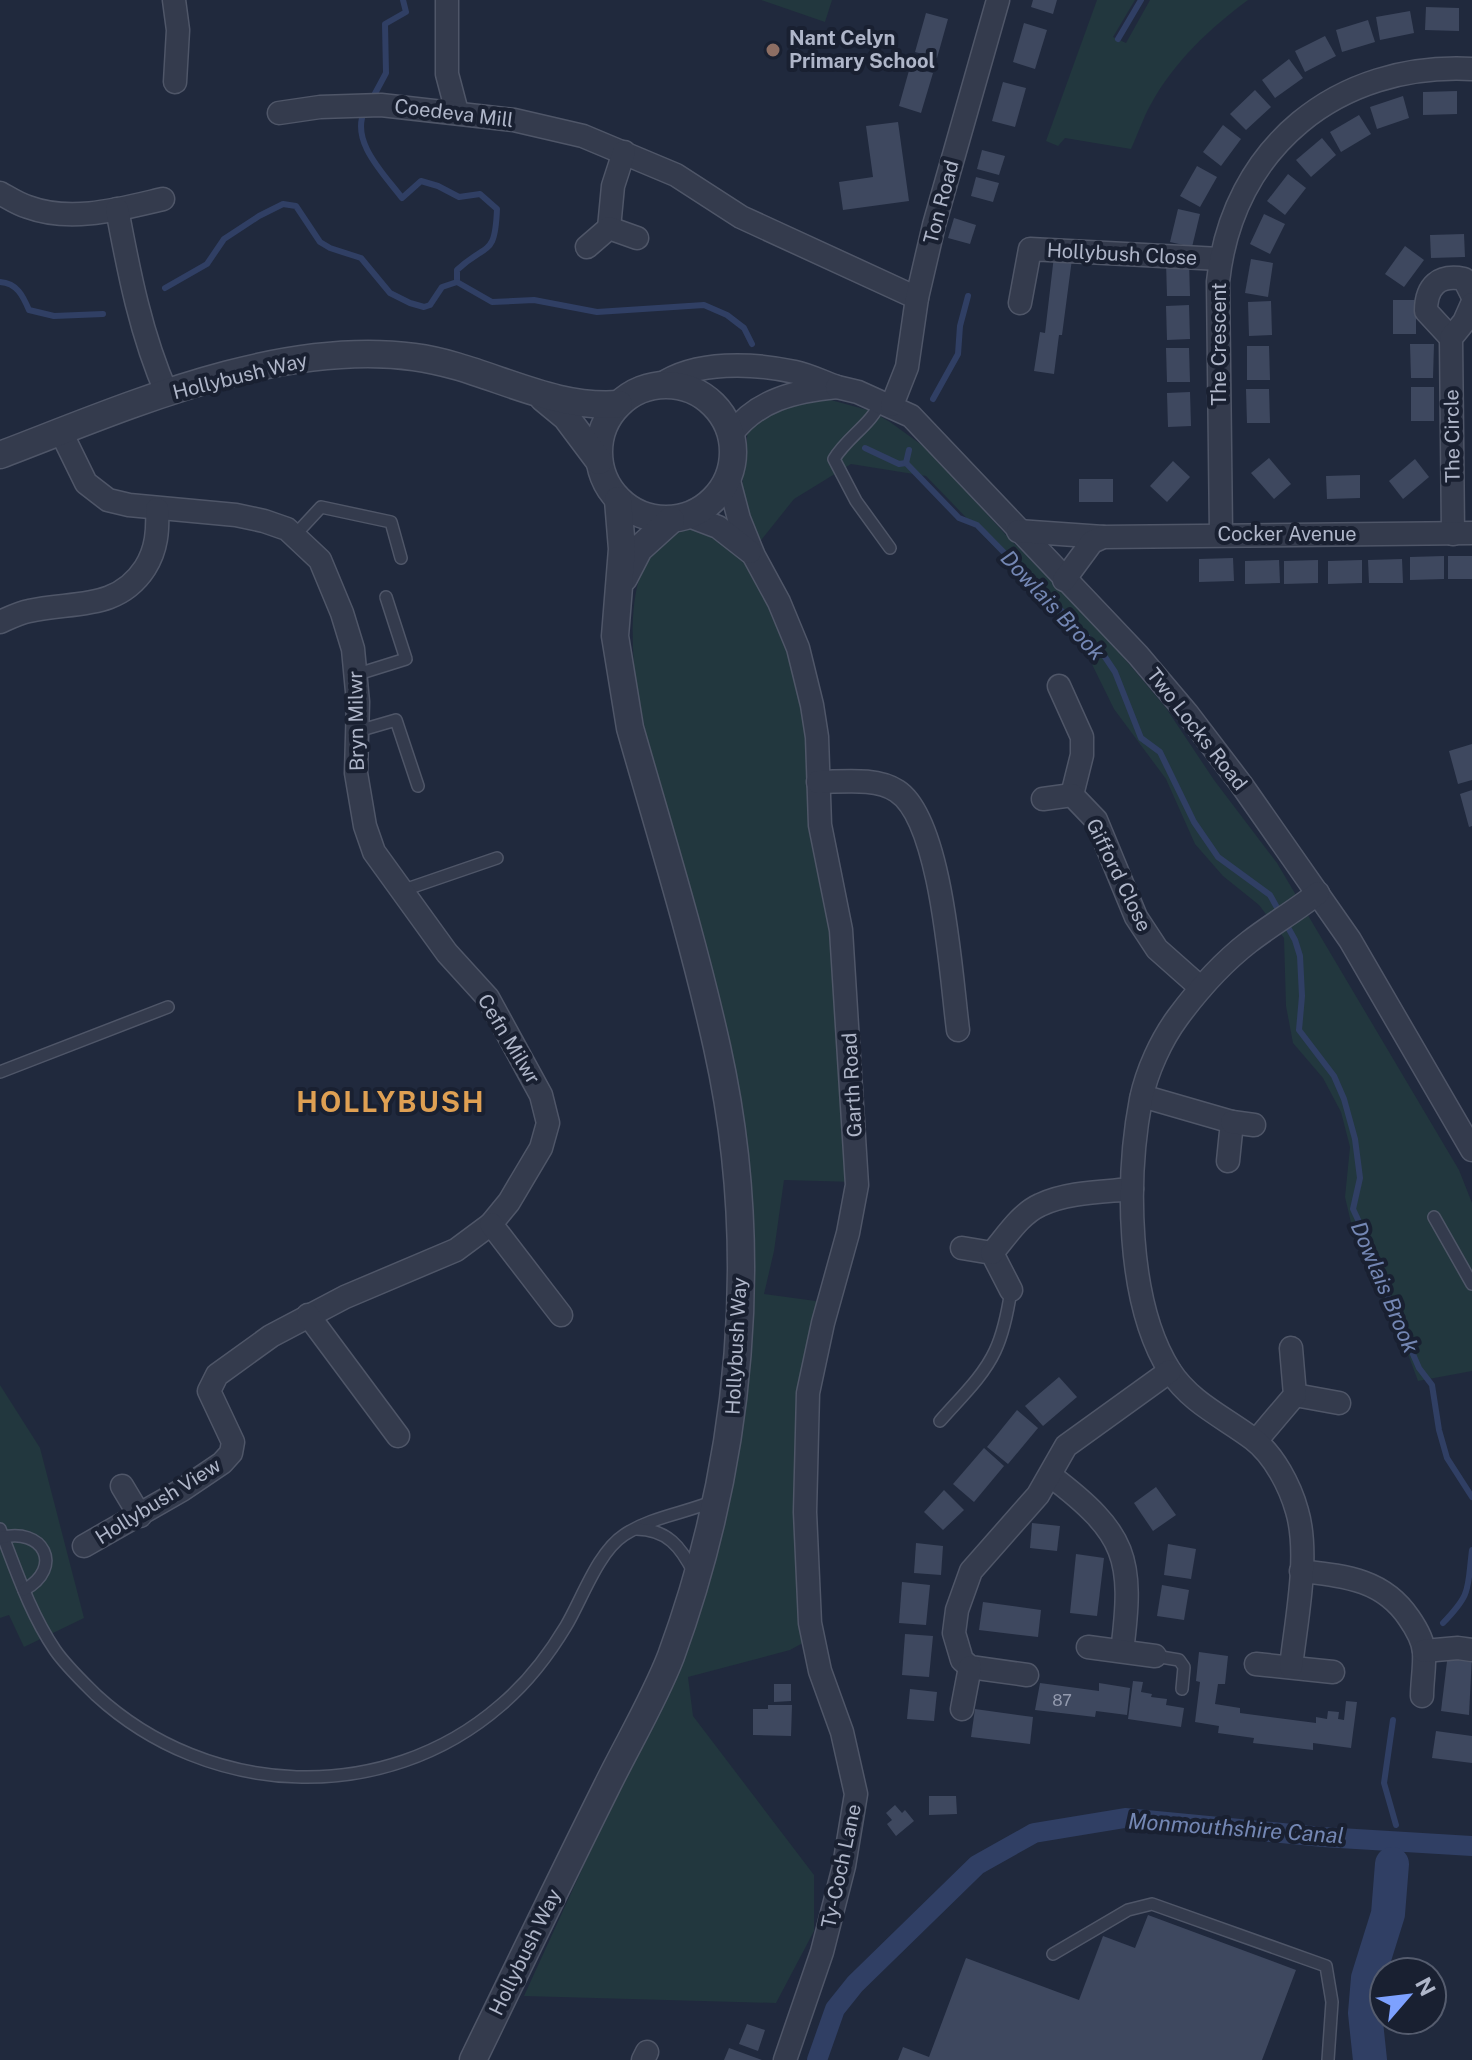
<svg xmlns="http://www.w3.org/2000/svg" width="1472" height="2060" viewBox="0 0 1472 2060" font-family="'Public Sans',sans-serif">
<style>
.green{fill:#22373e}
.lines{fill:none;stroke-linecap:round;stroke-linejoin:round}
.stream{stroke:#303f64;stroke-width:6}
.canal{stroke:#303f64;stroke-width:20}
.river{stroke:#303f64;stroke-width:34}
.building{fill:#3e485f}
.service-casing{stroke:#4f5668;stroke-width:14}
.minor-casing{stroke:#4f5668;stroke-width:25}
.tertiary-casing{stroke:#4f5668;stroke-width:29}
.service{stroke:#343b4d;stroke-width:11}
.minor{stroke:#343b4d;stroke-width:22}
.tertiary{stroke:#343b4d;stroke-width:26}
.education-dot{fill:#8d6e63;stroke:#192031;stroke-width:3}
.labels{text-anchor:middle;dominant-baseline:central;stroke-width:8;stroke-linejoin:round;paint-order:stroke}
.number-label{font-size:16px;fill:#939aae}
.poi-label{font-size:20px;font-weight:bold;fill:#afb6c9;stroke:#192031;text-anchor:start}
.street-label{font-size:20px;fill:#afb6c9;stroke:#192031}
.water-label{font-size:22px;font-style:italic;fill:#7487b4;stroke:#192031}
.district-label{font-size:28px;font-weight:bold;letter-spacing:2px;fill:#dfa053;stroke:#192031}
</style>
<rect width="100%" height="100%" fill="#20293d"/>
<g class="green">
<polygon points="761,0 832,0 825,22"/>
<path d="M1097 0H1135L1113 37 1126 43 1150 0H1248C1210 28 1174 62 1151 104 1143 118 1138 134 1131 149L1065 138 1058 146 1046 141Z"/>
<path d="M831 400 871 411 890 422 930 451 1005 534 1103 633 1166 708 1214 780 1277 863 1459 1170 1472 1203V1371L1418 1381 1398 1327 1356 1244 1345 1197 1350 1147 1341 1112 1323 1078 1293 1043 1286 1006 1284 938 1259 905 1223 876 1195 844 1166 779 1114 709 1082 644 1039 593 926 476 851 464 794 499 758 544 745 514 742 486 748 428C776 407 796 402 831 400Z"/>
<path d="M698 528 707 531 751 560 801 678 827 895 855 1182 784 1180 774 1251 764 1294 823 1302 812 1341 819 1634 790 1650 688 1677 693 1716 814 1875V1931L776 2003 524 1996 670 1677 752 1252 635 680C631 627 624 535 698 528Z"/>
<polygon points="0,1385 40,1448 84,1618 24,1647 9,1615 0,1618"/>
</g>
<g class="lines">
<g class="stream">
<polyline points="1118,39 1141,0"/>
<polyline points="371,101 386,73 385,24 406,12 403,0"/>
<path d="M365 110C349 141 385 175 402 198L421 181 438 186 459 197 480 194 497 209C495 258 487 242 457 270V282"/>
<path d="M0 282C17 283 23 296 29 310L54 316 103 314"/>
<polyline points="165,288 207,264 224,239 259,216 283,204 296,206 320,242 330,248 361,258 390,293 410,303 424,307 430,305 442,287 457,282 492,302 534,300 597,312 704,305 727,315 744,328 752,344"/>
<polyline points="933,399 958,354 960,326 968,296"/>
<polyline points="865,448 899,464 906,463 959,518 977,525 1101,651 1115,672 1141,738 1160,752 1194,822 1218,857 1270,895 1295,940 1300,956 1302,996 1299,1030 1334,1076 1344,1099 1355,1139 1360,1178 1353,1209 1366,1237 1377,1272 1419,1368 1432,1385 1439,1430 1447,1458 1472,1497"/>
<polyline points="906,463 909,450"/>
<path d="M1443 1623C1472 1593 1467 1590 1472 1550"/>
<polyline points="1393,1720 1384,1783 1396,1825"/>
</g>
<polyline class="canal" points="817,2060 835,2009 855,1984 977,1865 1034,1833 1125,1818 1323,1837 1472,1846"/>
<polyline class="river" points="1370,2060 1365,2013 1368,1978 1388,1914 1392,1864"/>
</g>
<g class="building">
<polygon points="1033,0 1057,0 1053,14 1031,7"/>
<polygon points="1426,7 1459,8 1459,31 1425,30"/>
<polygon points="1410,11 1414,33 1380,40 1376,17"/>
<polygon points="926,13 948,19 937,58 915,52"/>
<polygon points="1368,20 1375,42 1342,52 1336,30"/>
<polygon points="1024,23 1047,30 1035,69 1013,62"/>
<polygon points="1325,36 1336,56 1305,72 1295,51"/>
<polygon points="1289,59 1303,78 1275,98 1262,80"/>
<polygon points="910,67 933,73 921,113 899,106"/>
<polygon points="1003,82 1026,88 1015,127 992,121"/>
<polygon points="1255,90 1271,107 1246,130 1230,114"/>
<polygon points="1457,91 1457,114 1423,115 1423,92"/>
<polygon points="1403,96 1409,118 1377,129 1370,107"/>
<polygon points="1359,115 1371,134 1341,152 1330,132"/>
<polygon points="898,122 909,201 843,210 839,182 873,177 866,126"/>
<polygon points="1223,125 1241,139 1221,166 1203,152"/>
<polygon points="1322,138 1336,155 1311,177 1296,160"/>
<polygon points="982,150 1005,156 999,175 977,169"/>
<polygon points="1197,166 1217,177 1200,207 1180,196"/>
<polygon points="1288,174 1306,188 1285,215 1267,201"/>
<polygon points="976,177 999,183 993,202 971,196"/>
<polygon points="1178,209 1200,214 1192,247 1170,242"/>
<polygon points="1264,214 1285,224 1270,254 1250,244"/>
<polygon points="954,218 976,225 970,244 948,238"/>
<polygon points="1464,234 1465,257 1431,258 1430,235"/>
<polygon points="1405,246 1424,260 1404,287 1385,274"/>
<polygon points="1054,256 1072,259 1062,335 1059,335 1054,374 1034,371 1040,332 1045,333"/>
<polygon points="1251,259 1273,263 1268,297 1245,293"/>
<polygon points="1166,262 1189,262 1190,296 1167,296"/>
<rect x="1393" y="300" width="23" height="34"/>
<polygon points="1271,301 1272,335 1249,336 1248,302"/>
<polygon points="1189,305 1190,339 1167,340 1166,306"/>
<polygon points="1410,344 1434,344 1433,378 1411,378"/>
<polygon points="1247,346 1269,346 1270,380 1247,380"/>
<polygon points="1166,348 1189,348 1190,382 1167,382"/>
<rect x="1411" y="387" width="23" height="34"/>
<polygon points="1246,389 1269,389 1270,423 1247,423"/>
<polygon points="1190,392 1191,426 1168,427 1167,393"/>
<polygon points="1269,458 1291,484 1274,499 1251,473"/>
<polygon points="1415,459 1429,477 1403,499 1389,481"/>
<polygon points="1173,461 1190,477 1167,502 1150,486"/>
<polygon points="1360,475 1360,498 1327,499 1326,476"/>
<rect x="1079" y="479" width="34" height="23"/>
<polygon points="1444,556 1444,579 1410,580 1410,557"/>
<rect x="1448" y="556" width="24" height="23"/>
<polygon points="1233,558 1234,581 1199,582 1199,559"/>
<polygon points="1402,559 1403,583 1369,583 1368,560"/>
<polygon points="1279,560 1280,583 1245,584 1245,561"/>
<polygon points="1318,560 1318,583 1284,584 1284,561"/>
<polygon points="1362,560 1362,583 1328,584 1328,561"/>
<polygon points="1472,744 1472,780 1458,784 1449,751"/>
<polygon points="1472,790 1472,826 1469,827 1460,794"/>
<polygon points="1059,1377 1077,1397 1043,1426 1025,1406"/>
<polygon points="1017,1410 1038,1428 1008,1464 987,1447"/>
<polygon points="984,1448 1004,1466 974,1502 953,1484"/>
<polygon points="1156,1487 1176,1515 1153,1531 1134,1503"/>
<polygon points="944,1490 964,1510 943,1530 924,1512"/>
<polygon points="1032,1523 1060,1526 1057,1551 1030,1548"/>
<polygon points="916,1543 943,1546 941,1575 914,1573"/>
<polygon points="1168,1544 1196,1549 1191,1579 1164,1575"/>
<polygon points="1076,1554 1104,1558 1097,1616 1070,1613"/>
<polygon points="902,1582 930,1585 926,1625 899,1623"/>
<polygon points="1162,1585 1189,1590 1184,1620 1157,1616"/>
<polygon points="983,1602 1041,1610 1038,1637 979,1630"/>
<polygon points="905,1634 933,1636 929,1677 902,1675"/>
<polygon points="1199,1652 1228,1656 1225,1684 1218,1684 1215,1704 1240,1708 1240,1713 1316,1723 1316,1717 1327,1719 1328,1711 1339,1712 1338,1719 1344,1720 1346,1701 1357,1702 1351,1748 1313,1743 1313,1750 1253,1743 1254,1738 1218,1733 1219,1726 1195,1722 1200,1682 1196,1681"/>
<polygon points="1448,1653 1472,1655 1469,1715 1441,1711"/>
<polygon points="1133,1681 1143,1682 1141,1692 1152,1694 1151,1697 1167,1699 1166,1705 1184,1708 1181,1727 1128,1719"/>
<polygon points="1040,1683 1099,1691 1099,1683 1130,1688 1127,1715 1096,1711 1095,1717 1035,1710"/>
<polygon points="774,1684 791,1684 791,1701 774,1702"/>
<polygon points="910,1689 937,1692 934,1721 907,1719"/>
<polygon points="768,1705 792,1705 791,1736 753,1735 753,1709 768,1709"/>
<polygon points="975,1709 1033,1717 1030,1744 971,1737"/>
<polygon points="1436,1731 1472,1736 1472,1763 1432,1758"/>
<polygon points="929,1796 956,1796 957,1814 929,1815"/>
<polygon points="895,1805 902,1813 905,1810 914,1821 896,1836 887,1824 892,1820 886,1813"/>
<polygon points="1148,1915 1296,1970 1262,2060 898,2060 903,2047 929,2057 966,1958 1079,2000 1103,1936 1135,1948"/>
<polygon points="747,2024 765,2030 758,2051 739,2044"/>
<polygon points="729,2048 762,2060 724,2060"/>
</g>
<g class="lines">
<defs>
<g id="service">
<path d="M881 401C872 424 847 437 834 459L856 501 890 548"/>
<polyline points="295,535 321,507 391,522 401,558"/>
<polyline points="358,674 406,659 386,597"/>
<polyline points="358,731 396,720 418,786"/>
<polyline points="401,891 497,858"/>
<polyline points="0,1072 168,1007"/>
<polyline points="1434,1217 1472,1284"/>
<path d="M940 1421C959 1399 983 1377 995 1351 1004 1332 1008 1310 1011 1290"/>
<path d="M0 1529C16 1570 30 1613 55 1650 66 1666 82 1681 96 1695 208 1798 384 1807 501 1705 527 1683 548 1656 566 1626 582 1599 598 1552 624 1535 651 1517 685 1513 714 1501"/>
<path d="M636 1529C667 1529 681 1547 694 1573"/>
<path d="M0 1538C43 1526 65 1567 24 1590"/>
<polyline points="1155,1656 1179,1660 1184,1667 1182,1689"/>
<polyline points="1053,1954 1128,1910 1152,1904 1326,1966 1332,2002 1328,2060"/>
</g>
<g id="minor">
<polyline points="174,0 178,30 175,82"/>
<polyline points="447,0 447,74 457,112"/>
<polyline points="279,113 320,107 381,105 514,120 583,136 676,175 741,217 917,298"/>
<path d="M0 193C9 198 18 204 28 207 71 223 120 209 163 199"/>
<path d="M117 209C129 273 141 335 167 394"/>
<polyline points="609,228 613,186 624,152"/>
<polyline points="587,247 609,228 637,238"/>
<polyline points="1020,303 1030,249 1220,259"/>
<path d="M1451 338 1426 311C1426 286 1439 274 1464 279L1472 295"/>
<path d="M660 385C696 360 754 363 795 372 809 375 823 382 837 387 795 391 756 400 731 435"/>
<polyline points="837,387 858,392 911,416 1138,655 1187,713 1241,784 1350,940 1472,1150"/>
<polyline points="892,405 907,367 917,298 934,225 998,0"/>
<polyline points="61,432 86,483 108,500 129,505 236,515 264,521 287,529 320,560 342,613 353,649 358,702 356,773 365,826 374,852 447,953 488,998 541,1095 548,1123 541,1148 509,1202 491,1224 456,1250 345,1297 271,1336 217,1375 209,1391 233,1442 231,1453 222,1463 182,1490 84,1546"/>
<polyline points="728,477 739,519 754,556 779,602 798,648 812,705 817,737 820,825 841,930 857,1185 848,1233 823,1323 808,1393 805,1512 810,1623 820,1671 842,1732 856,1794 844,1866 822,1952 785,2060"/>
<polyline points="689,516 718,527 750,552"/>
<polyline points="1018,531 1103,537"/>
<path d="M1221 534 1218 282C1232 147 1338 62 1472 69"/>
<polyline points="1453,534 1451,338 1464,322 1472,304"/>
<polyline points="1064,580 1092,542 1103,537 1472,533"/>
<path d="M0 622C9 618 19 613 29 611 73 601 117 611 145 568 157 549 158 530 157 509"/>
<polyline points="1059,686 1082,737 1082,755 1072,795"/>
<path d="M818 782C842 782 876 777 897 791 942 820 951 977 958 1030"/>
<polyline points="1043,799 1072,795 1096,820 1136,917 1157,949 1201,988"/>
<polyline points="1142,1096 1232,1122 1228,1161"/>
<polyline points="1232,1122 1254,1125"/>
<polyline points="491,1224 561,1315"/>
<polyline points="962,1248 992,1253 1011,1290"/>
<path d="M992 1253C1006 1237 1020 1214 1040 1205 1067 1192 1103 1192 1132 1189"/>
<polyline points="308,1315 398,1436"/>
<polyline points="1295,1395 1339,1403"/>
<polyline points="1256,1441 1295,1395 1291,1348"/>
<path d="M1051 1476C1127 1534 1134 1558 1122 1651"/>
<polyline points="122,1486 140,1516"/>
<path d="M1301 1571C1344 1576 1383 1579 1409 1618 1416 1628 1423 1641 1424 1652 1425 1666 1422 1682 1422 1696"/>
<polyline points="1088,1647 1155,1656"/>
<polyline points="1424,1651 1458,1648 1472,1650"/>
<polyline points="1256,1664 1333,1672"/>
<path d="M1291 1667C1296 1621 1310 1555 1297 1511 1290 1486 1274 1455 1253 1439 1224 1417 1191 1403 1170 1371 1126 1302 1126 1177 1141 1099 1147 1071 1161 1040 1178 1017 1198 990 1222 963 1249 942 1271 925 1295 911 1318 893"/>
<polyline points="1027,1675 970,1667 962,1660 954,1633 957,1610 971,1571 1038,1495 1066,1446 1170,1371"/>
<polyline points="962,1709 970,1667"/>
<polyline points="643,2060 647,2052"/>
</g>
<g id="tertiary">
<circle cx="666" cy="452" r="67"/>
<polyline points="543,398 566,417 599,461"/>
<path d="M0 455C126 407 277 339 414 357 484 366 548 410 619 404"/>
<polyline points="624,578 639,549 671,520"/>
<path d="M473 2060C517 1969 561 1878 606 1788 627 1745 654 1700 671 1656 742 1462 762 1249 717 1047 693 939 660 833 630 728L615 636 622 549 618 500"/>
</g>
</defs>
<use href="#service" class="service-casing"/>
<use href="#minor" class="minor-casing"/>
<use href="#tertiary" class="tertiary-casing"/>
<use href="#service" class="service"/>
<use href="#minor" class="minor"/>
<use href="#tertiary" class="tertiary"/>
</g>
<circle class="education-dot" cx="773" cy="50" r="8"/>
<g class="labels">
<g class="number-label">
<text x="1062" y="1700">87</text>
</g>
<g class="poi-label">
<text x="789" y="38">Nant Celyn<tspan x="789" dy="23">Primary School</tspan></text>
</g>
<g class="street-label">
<text transform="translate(454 113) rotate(7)">Coedeva Mill</text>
<text transform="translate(941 202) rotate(-75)">Ton Road</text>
<text transform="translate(1122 254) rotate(3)">Hollybush Close</text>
<text transform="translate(1219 344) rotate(-90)">The Crescent</text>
<text transform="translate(240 376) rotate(-14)">Hollybush Way</text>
<text transform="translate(1452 436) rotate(-91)">The Circle</text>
<text x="1287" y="534">Cocker Avenue</text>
<text transform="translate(356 721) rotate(-91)">Bryn Milwr</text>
<text transform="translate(1197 729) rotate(52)">Two Locks Road</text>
<text transform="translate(1119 875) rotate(64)">Gifford Close</text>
<text transform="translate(509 1039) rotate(59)">Cefn Milwr</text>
<text transform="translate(852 1085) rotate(-93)">Garth Road</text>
<text transform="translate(736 1346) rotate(-87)">Hollybush Way</text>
<text transform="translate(158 1501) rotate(-32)">Hollybush View</text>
<text transform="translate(841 1866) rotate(-78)">Ty-Coch Lane</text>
<text transform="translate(525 1952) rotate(-64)">Hollybush Way</text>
</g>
<g class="water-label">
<text transform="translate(1053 605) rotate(47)">Dowlais Brook</text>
<text transform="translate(1385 1287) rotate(67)">Dowlais Brook</text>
<text transform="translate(1236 1828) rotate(4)">Monmouthshire Canal</text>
</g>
<g class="district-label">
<text x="391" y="1101">HOLLYBUSH</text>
</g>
</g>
<g transform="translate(1408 1996) rotate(62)"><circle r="38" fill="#192031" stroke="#555c6e" stroke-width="2"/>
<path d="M0-6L14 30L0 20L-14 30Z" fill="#7da1ff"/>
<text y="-12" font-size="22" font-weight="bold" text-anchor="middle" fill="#afb6c9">N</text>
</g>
</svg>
